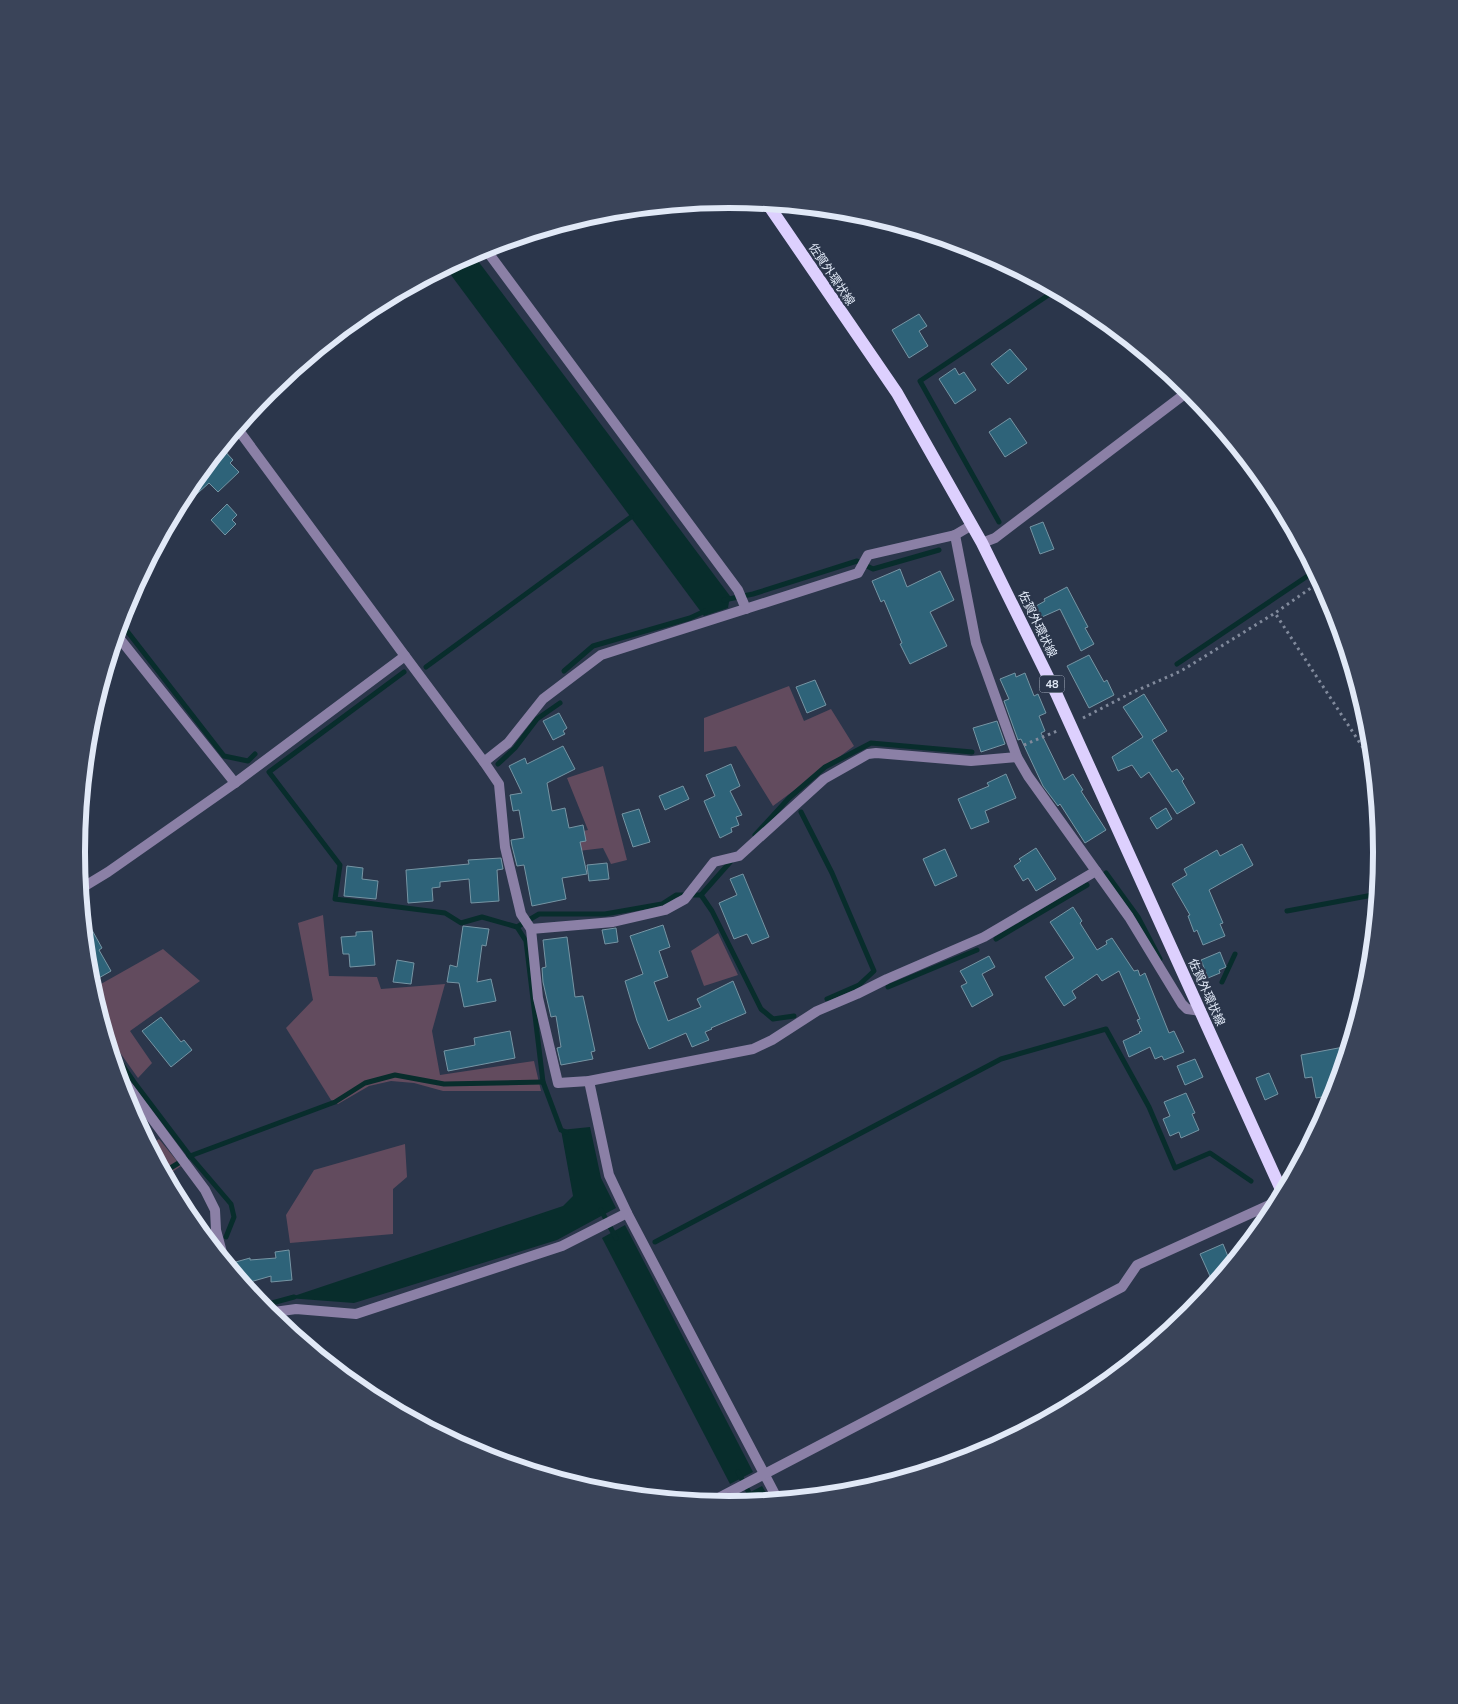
<svg xmlns="http://www.w3.org/2000/svg" width="1458" height="1704" viewBox="0 0 1458 1704" font-family="Mulish,'Noto Sans JP',sans-serif">
<style>
.green{fill:#624b5e}
.water{fill:#082d2c}
.lines{fill:none;stroke-linecap:round;stroke-linejoin:round}
.stream{stroke:#082d2c;stroke-width:5}
.building{fill:#2e6379;stroke:#7695a4}
.path{stroke:#818a9c;stroke-width:3;stroke-dasharray:2.5 4;stroke-linecap:butt}
.street{stroke:#8b80a6;stroke-width:10}
.primary{stroke:#ddd0fe;stroke-width:12}
.labels{text-anchor:middle;dominant-baseline:central;stroke-width:4.5;stroke-linejoin:round;paint-order:stroke}
.shield{fill:#2b364b;stroke:#aab3c3;stroke-width:1}
.shield-label{font-size:11px;font-weight:bold;fill:#e1e9f7}
.street-label{font-size:12px;fill:#e1e9f7;stroke:#2b364b}
.rim{fill:none;stroke:#e1e9f7;stroke-width:6}
</style>
<rect width="100%" height="100%" fill="#2b364b"/>
<g class="green">
<polygon points="789,686 804,721 831,709 854,746 773,806 736,746 704,752 704,718"/>
<polygon points="603,766 627,860 611,864 603,848 554,854 552,838 588,830 567,778"/>
<polygon points="323,915 329,976 377,977 381,989 445,984 432,1031 440,1075 534,1061 541,1091 443,1091 414,1083 391,1081 369,1086 338,1104 331,1100 286,1028 313,1000 298,923"/>
<polygon points="718,933 738,975 704,986 691,951"/>
<polygon points="163,949 200,981 130,1031 152,1063 138,1078 104,1030 92,989"/>
<polygon points="159,1139 181,1166 166,1176 149,1146"/>
<polygon points="405,1144 407,1177 393,1189 393,1234 290,1243 286,1215 314,1170"/>
</g>
<g class="water">
<polygon points="472,253 730,596 728,608 704,616 445,267"/>
<polygon points="590,1127 601,1178 616,1208 557,1240 354,1303 288,1298 563,1206 573,1196 561,1130"/>
<polygon points="625,1225 753,1472 730,1484 602,1238"/>
<polygon points="762,1486 771,1501 742,1503 739,1498"/>
</g>
<g class="lines">
<g class="stream">
<polyline points="999,522 920,381 1056,290"/>
<polyline points="724,600 753,594 857,561 873,569 939,550"/>
<polyline points="120,622 224,756 248,761 255,754"/>
<polyline points="1177,664 1315,571"/>
<polyline points="426,667 631,517"/>
<polyline points="564,671 593,646 690,618 705,611"/>
<polyline points="404,672 269,772 340,865 335,899 445,913 461,923 482,917 517,927 539,914 605,914 662,904 676,895 701,895 732,860"/>
<polyline points="498,764 515,748 537,719 560,703"/>
<polyline points="801,812 832,873 874,971 859,985 827,999"/>
<polyline points="755,835 789,798 825,767 871,743 972,752"/>
<polyline points="1106,873 1138,917 1160,959"/>
<polyline points="701,895 712,911 761,1009 773,1019 794,1016"/>
<polyline points="1287,911 1378,894"/>
<polyline points="517,927 526,941 543,1082 561,1130 566,1132"/>
<polyline points="996,939 1087,885"/>
<polyline points="1222,982 1235,954"/>
<polyline points="888,987 977,950"/>
<polyline points="108,1044 134,1082 190,1156 231,1204 234,1217 226,1237"/>
<polyline points="164,1172 190,1156 335,1102 365,1083 395,1075 444,1084 543,1082"/>
<polyline points="601,1210 616,1238"/>
<polyline points="655,1242 1001,1059 1106,1029 1149,1107 1175,1168 1210,1153 1251,1181"/>
<polyline points="261,1306 294,1297"/>
<polyline points="738,1472 754,1502"/>
</g>
</g>
<g class="building">
<polygon points="919,314 927,326 919,331 928,346 909,358 892,330"/>
<polygon points="1010,349 1027,369 1008,384 991,364"/>
<polygon points="955,368 959,375 964,372 976,390 955,404 939,379"/>
<polygon points="1010,418 1027,443 1005,457 989,432"/>
<polygon points="221,447 233,460 230,463 239,472 218,492 209,483 189,501 183,495 186,489 203,471 202,470"/>
<polygon points="227,504 237,515 232,520 236,524 225,535 211,520"/>
<polygon points="1043,522 1054,549 1040,554 1030,527"/>
<polygon points="900,569 907,587 940,571 954,600 930,612 947,646 910,664 900,644 902,643 884,600 881,602 872,581"/>
<polygon points="1067,587 1088,627 1085,628 1094,644 1081,651 1060,609 1042,617 1036,606 1045,601 1044,599"/>
<polygon points="1089,655 1104,682 1107,680 1114,695 1089,708 1067,666"/>
<polygon points="1015,673 1016,677 1025,673 1034,696 1038,694 1046,713 1039,716 1045,731 1041,733 1064,780 1073,774 1083,790 1081,791 1106,830 1085,843 1060,804 1058,806 1043,786 1021,739 1018,740 1004,701 1009,699 1000,679"/>
<polygon points="815,680 826,705 807,713 796,687"/>
<polygon points="1144,694 1167,731 1152,740 1172,772 1177,769 1184,779 1182,781 1195,803 1177,814 1149,772 1141,778 1132,765 1118,771 1112,757 1143,737 1123,707"/>
<polygon points="559,713 567,728 563,731 565,734 553,740 543,721"/>
<polygon points="997,721 1005,744 981,752 973,728"/>
<polygon points="563,746 575,769 547,783 552,811 565,808 569,828 583,825 586,841 580,842 587,874 562,878 566,899 532,906 524,865 517,866 512,846 511,840 524,838 519,810 513,811 510,795 522,793 509,766 525,758 527,764"/>
<polygon points="731,764 740,786 730,791 742,815 736,817 739,825 731,828 732,832 720,838 704,801 715,796 706,775"/>
<polygon points="1006,774 1016,798 985,811 989,822 971,829 958,799 989,786 987,783"/>
<polygon points="683,786 689,799 665,810 659,796"/>
<polygon points="1166,808 1172,819 1157,829 1150,818"/>
<polygon points="639,809 650,842 633,847 622,814"/>
<polygon points="1242,844 1253,865 1209,890 1223,923 1220,924 1225,936 1203,945 1197,930 1194,932 1188,916 1190,915 1172,884 1187,875 1184,869 1217,850 1220,856"/>
<polygon points="1036,848 1056,879 1036,891 1028,878 1023,881 1014,866 1021,861 1019,859"/>
<polygon points="945,849 957,876 935,886 923,859"/>
<polygon points="501,858 503,869 497,870 499,901 471,903 469,879 440,882 440,887 432,888 433,901 408,903 406,870 469,864 468,860"/>
<polygon points="607,863 609,879 589,881 587,865"/>
<polygon points="347,866 363,868 362,879 378,881 376,899 344,896"/>
<polygon points="743,874 769,937 752,944 747,934 734,939 719,903 737,895 730,879"/>
<polygon points="1073,907 1082,921 1080,923 1097,950 1107,944 1106,941 1112,938 1134,971 1138,970 1140,976 1145,973 1169,1033 1174,1031 1184,1052 1164,1060 1162,1056 1155,1059 1150,1047 1129,1057 1123,1041 1140,1033 1139,1032 1142,1031 1137,1020 1140,1019 1119,971 1102,981 1097,974 1072,991 1076,998 1064,1006 1045,977 1074,958 1050,922"/>
<polygon points="82,912 102,948 99,950 111,971 90,983"/>
<polygon points="663,925 670,947 659,951 668,977 654,982 668,1021 701,1007 697,999 733,981 746,1013 711,1028 712,1029 705,1032 709,1040 692,1047 686,1033 649,1049 637,1021 625,981 643,974 630,936"/>
<polygon points="463,926 489,929 486,946 482,945 477,982 491,979 496,1001 464,1007 459,983 447,982 450,965 457,967"/>
<polygon points="616,928 618,942 605,944 602,930"/>
<polygon points="372,931 375,965 350,967 349,954 343,954 341,937 356,936 356,932"/>
<polygon points="567,937 575,997 583,996 595,1051 591,1052 593,1059 561,1065 557,1048 561,1047 556,1016 551,1017 543,982 542,968 546,967 543,940"/>
<polygon points="1220,952 1226,967 1219,970 1220,973 1208,978 1201,960"/>
<polygon points="989,956 995,967 982,974 993,995 972,1007 961,986 967,983 960,971"/>
<polygon points="397,960 414,963 411,984 393,982"/>
<polygon points="161,1017 181,1042 184,1040 192,1050 171,1067 142,1031"/>
<polygon points="510,1031 515,1058 448,1071 444,1051 475,1045 474,1038"/>
<polygon points="1349,1046 1334,1095 1316,1098 1312,1077 1305,1078 1301,1055"/>
<polygon points="1195,1059 1203,1077 1185,1085 1177,1066"/>
<polygon points="1269,1073 1278,1094 1265,1100 1256,1078"/>
<polygon points="1186,1093 1195,1113 1192,1114 1199,1130 1181,1138 1179,1132 1170,1136 1163,1119 1170,1116 1164,1102"/>
<polygon points="1223,1244 1231,1264 1214,1285 1200,1254"/>
<polygon points="289,1250 292,1280 271,1282 271,1276 243,1284 235,1274 232,1263 250,1258 250,1260 276,1258 275,1252"/>
</g>
<g class="lines">
<g class="path">
<polyline points="1321,581 1275,613 1373,763"/>
<polyline points="1083,718 1129,694 1181,671 1275,613"/>
<polyline points="1024,745 1057,731"/>
</g>
<g class="street">
<polyline points="484,247 738,590 746,609"/>
<polyline points="237,428 405,656 484,762 499,784 505,847 521,914 531,929 538,998 558,1083 589,1081 753,1049 772,1040 817,1011 857,994 887,979 984,937 1096,871"/>
<polyline points="955,535 976,643 1017,757 1028,776 1129,917 1182,1004 1187,1009 1201,1011"/>
<polyline points="982,543 995,538 1190,390"/>
<polyline points="116,634 235,783"/>
<polyline points="484,762 508,743 543,699 601,655 858,573 868,555 955,535 972,525"/>
<polyline points="80,889 108,872 235,783 405,656"/>
<polyline points="531,929 613,922 665,910 685,899 714,862 739,856 824,779 868,754 876,753 971,761 1017,757"/>
<polyline points="116,1070 205,1190 215,1210 216,1230 224,1260"/>
<polyline points="589,1081 609,1175 627,1213 778,1500"/>
<polyline points="267,1313 296,1309 356,1314 562,1246 627,1213"/>
<polyline points="709,1503 1122,1287 1137,1265 1280,1200"/>
</g>
<polyline class="primary" points="767,203 897,393 982,543 1056,693 1283,1194"/>
</g>
<g class="labels">
<rect class="shield" x="1039.5" y="675.5" width="25" height="17" rx="4"/>
<g class="shield-label">
<text x="1052" y="684">48</text>
</g>
<g class="street-label">
<text transform="translate(832 274) rotate(56)">佐賀外環状線</text>
<text transform="translate(1038 624) rotate(64)">佐賀外環状線</text>
<text transform="translate(1207 992) rotate(66)">佐賀外環状線</text>
</g>
</g>
<path d="M0 0H1458V1704H0ZM85 852a644 644 0 1 1 1288 0a644 644 0 1 1-1288 0Z" fill="#3a4459" fill-rule="evenodd"/>
<path class="rim" d="M85 852a644 644 0 1 1 1288 0a644 644 0 1 1-1288 0Z"/>
</svg>
